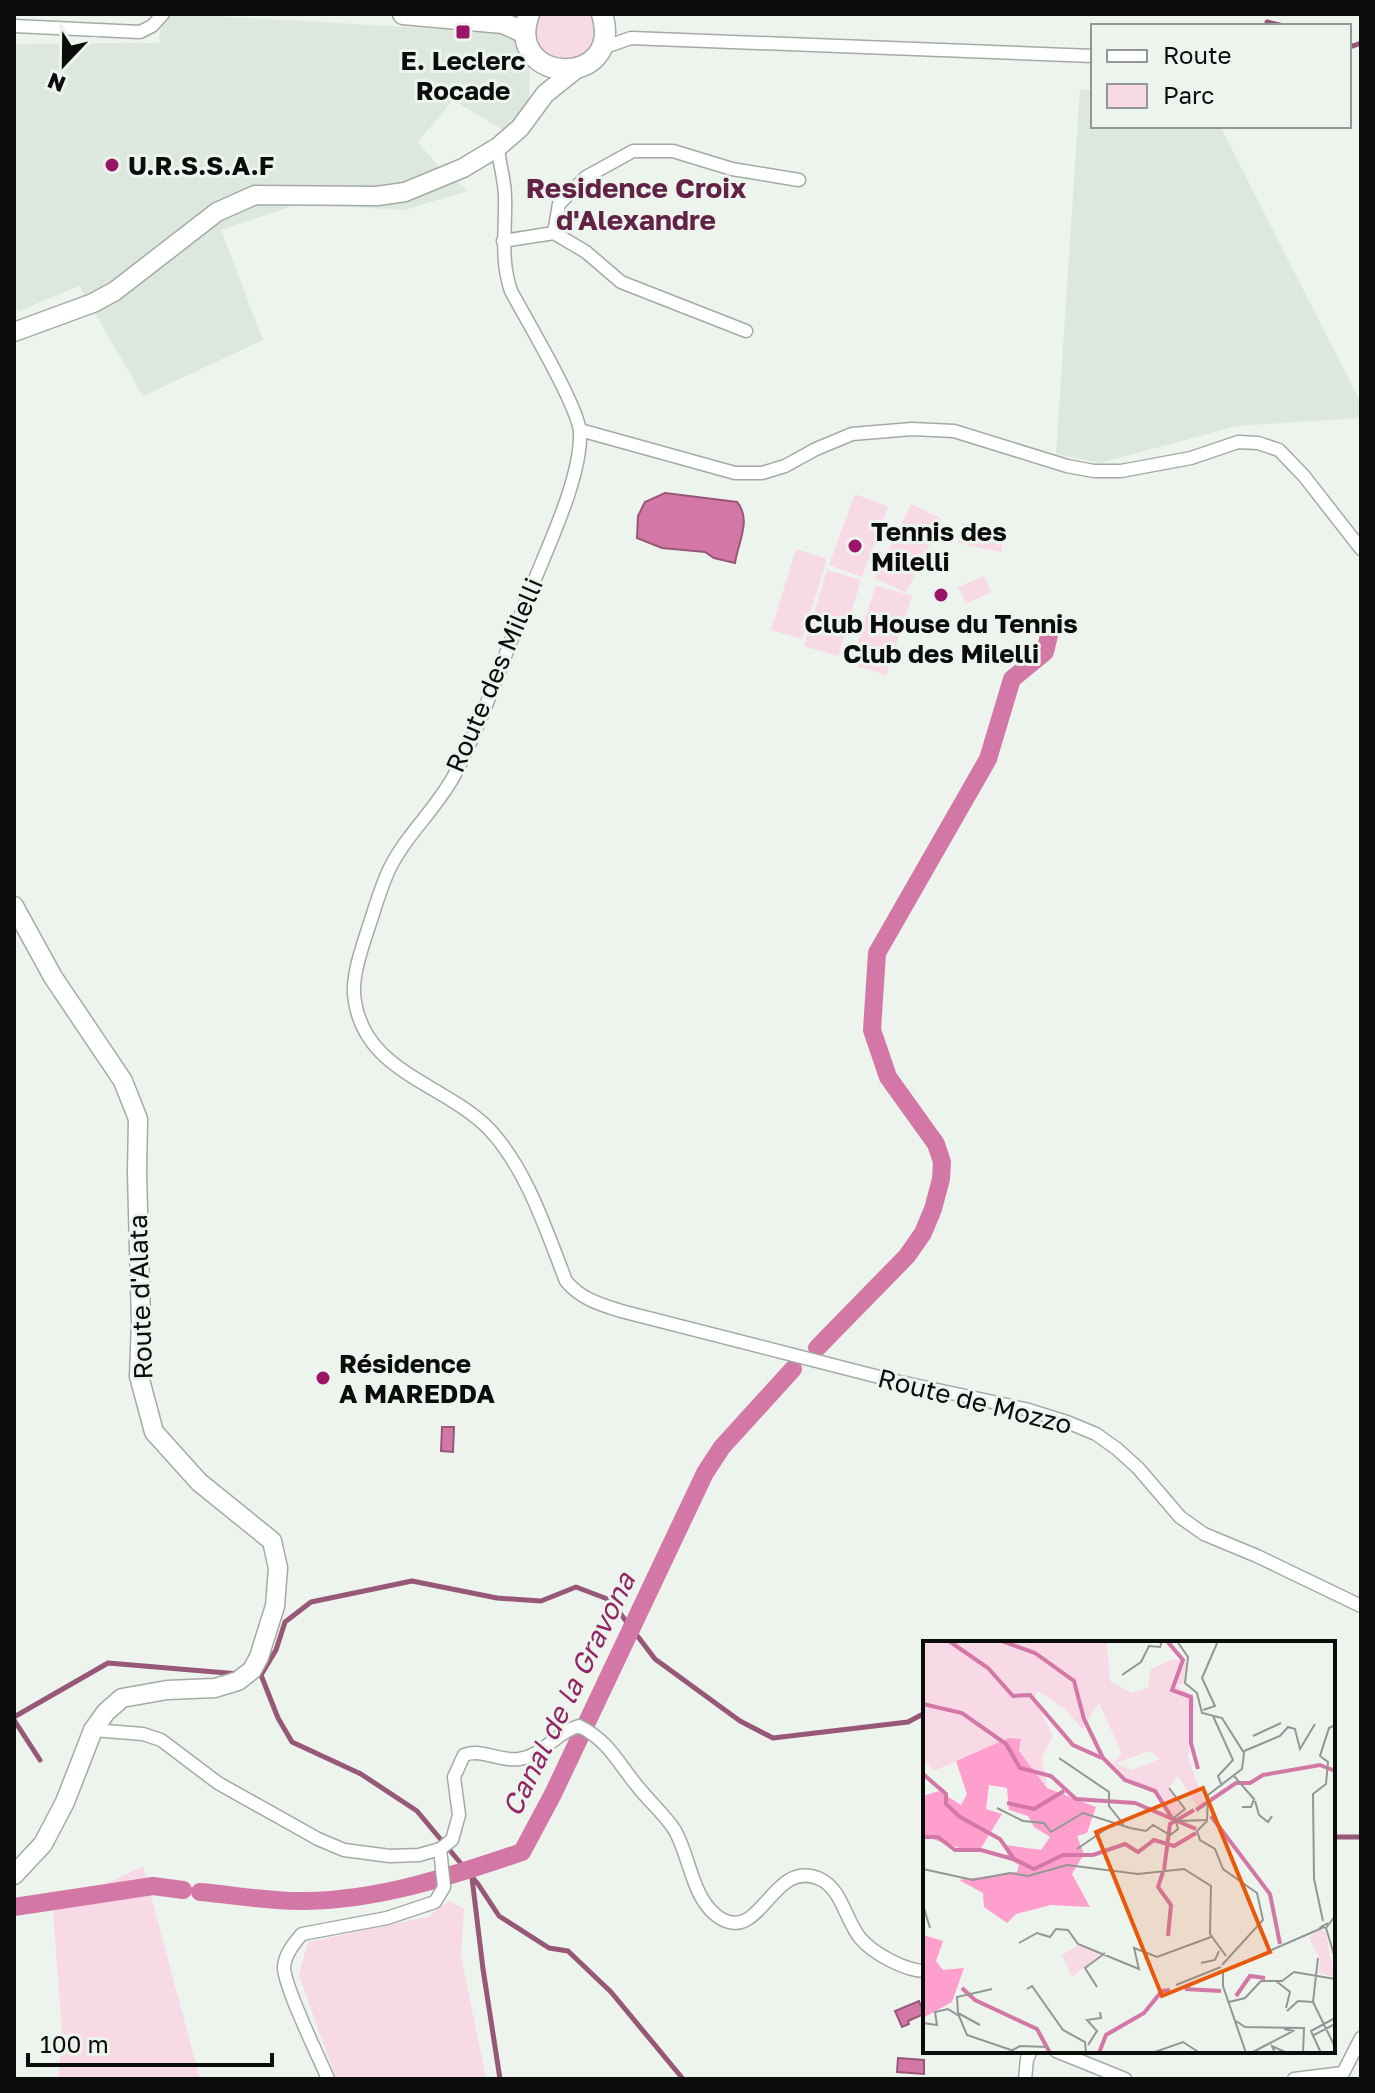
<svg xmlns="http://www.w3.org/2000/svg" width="1375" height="2093" viewBox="0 0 1375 2093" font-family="'Golos Text',sans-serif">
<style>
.built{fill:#dce8dd}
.green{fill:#f8dae7}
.water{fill:#d378a6;stroke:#975878;stroke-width:2}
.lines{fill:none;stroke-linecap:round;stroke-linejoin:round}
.stream{stroke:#975878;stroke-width:5}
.canal{stroke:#d378a6;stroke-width:18}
.street-casing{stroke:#a4aaa5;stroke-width:15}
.secondary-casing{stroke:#a4aaa5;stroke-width:21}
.primary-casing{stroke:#a4aaa5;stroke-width:23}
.street{stroke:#fff;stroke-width:12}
.secondary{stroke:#fff;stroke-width:18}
.primary{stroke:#fff;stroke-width:20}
.poi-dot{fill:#9a1467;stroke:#edf3ed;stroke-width:3}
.labels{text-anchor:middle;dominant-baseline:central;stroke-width:6;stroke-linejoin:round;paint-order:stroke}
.poi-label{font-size:26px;font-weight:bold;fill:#0b0d0b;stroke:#edf3ed;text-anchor:start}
.street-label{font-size:26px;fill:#0b0d0b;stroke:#edf3ed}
.neighbourhood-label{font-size:28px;font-weight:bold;fill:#612245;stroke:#edf3ed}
.water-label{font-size:28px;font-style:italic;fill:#912665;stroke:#edf3ed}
.inset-river{fill:none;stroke:#d378a6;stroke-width:4}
.inset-road{fill:none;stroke:#939793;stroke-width:2}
.view{fill:#e8590c;fill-opacity:0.15;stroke:#e8590c;stroke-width:4}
.inset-edge{fill:none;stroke:#0b0d0b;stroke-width:4}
</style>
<rect width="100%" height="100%" fill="#edf3ed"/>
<g class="built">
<polygon points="179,14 494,32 514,40 530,63 529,101 521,116 503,130 453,100 418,142 438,166 468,191 404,210 298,204 221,230 263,340 143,396 79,286 19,311 14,305 14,44 159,43 161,18"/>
<polygon points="1080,89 1093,90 1093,126 1220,126 1361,403 1361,418 1237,426 1100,463 1056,454"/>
</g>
<g class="green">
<path d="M541 14H590C621 72 512 76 541 14Z"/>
<polygon points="855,494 888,507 862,577 829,565"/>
<polygon points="911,504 942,519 906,593 875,578"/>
<polygon points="962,523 1005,532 1001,552 958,543"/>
<polygon points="796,549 827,559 802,639 771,630"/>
<polygon points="827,570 861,580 838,656 804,646"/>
<polygon points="984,576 991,592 966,604 958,587"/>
<polygon points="876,585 912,596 886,675 851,664"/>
<polygon points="143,1866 200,2079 58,2079 62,2034 53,1909"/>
<polygon points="449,1901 464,1909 461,1956 486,2079 336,2079 299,1975 308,1942 428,1917"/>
</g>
<g class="water">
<path d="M665 493 737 502C752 519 738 543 735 563L714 558 705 552 662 548 637 538 638 516 645 502Z"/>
<polygon points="442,1427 454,1427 453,1452 441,1451"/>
<polygon points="919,2001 924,2014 908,2021 909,2024 902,2027 895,2011"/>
<polygon points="898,2058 924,2060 924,2074 897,2072"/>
</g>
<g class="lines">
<g class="stream">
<polyline points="1267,22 1284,26"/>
<polyline points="1349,45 1353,46 1361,43"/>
<polyline points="253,1674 261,1675 276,1650 285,1622 311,1602 412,1581 497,1598 541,1601 576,1587 610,1600 655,1659 740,1721 773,1738 908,1722 925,1713"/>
<polyline points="261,1675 278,1718 292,1742 361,1774 417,1811 478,1884 499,1916 549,1948 568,1951 611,1992 683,2079"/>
<polyline points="14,1717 108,1663 239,1674"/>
<polyline points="14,1720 40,1760"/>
<polyline points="1333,1837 1361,1837"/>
<polyline points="472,1878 483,1969 500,2079"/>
</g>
<g class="canal">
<polyline points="817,1348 907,1256 923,1233 933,1209 941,1179 942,1162 936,1144 888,1077 872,1030 877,953 988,759 1012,679 1045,652 1051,627"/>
<path d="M200 1892C235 1895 271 1902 305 1901 380 1900 452 1876 522 1852L553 1794 705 1473 722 1447 793 1369"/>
<polyline points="14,1907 153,1886 183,1890"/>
</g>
<defs>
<g id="street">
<polyline points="14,26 140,32 152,26 163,14"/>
<polyline points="602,48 631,38 1093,56"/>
<path d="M498 147C499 164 505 180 505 197 506 229 500 259 511 291 526 319 578 406 580 432 582 479 544 554 527 599 504 657 484 717 456 772 438 808 404 836 388 872 379 892 373 915 366 935 360 954 353 975 354 994 361 1073 444 1082 490 1130 527 1170 546 1230 566 1281 581 1299 599 1304 621 1311L891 1380 1025 1409 1067 1422 1096 1434 1117 1449 1138 1468 1180 1517 1204 1534 1257 1556 1361 1606"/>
<polyline points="554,233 559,204 586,177 633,151 673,151 732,169 799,180"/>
<polyline points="503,241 554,233 586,252 621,282 746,331"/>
<polyline points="580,430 735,473 762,473 785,466 816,449 852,434 912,429 954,431 1067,466 1094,471 1121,471 1191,458 1238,442 1258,443 1279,450 1304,476 1361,549"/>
<path d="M93 1730 143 1734 161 1740 218 1783 318 1839 344 1850 390 1856 419 1855 440 1849 452 1840 459 1815 454 1777 464 1755C482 1748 500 1762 519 1759 543 1756 556 1732 579 1726 609 1741 618 1763 638 1787 649 1801 664 1814 674 1829 690 1855 691 1896 717 1916 761 1948 771 1857 820 1879 842 1889 846 1922 861 1939 874 1954 906 1971 925 1971"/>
<polyline points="1056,2051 1125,2079"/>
<path d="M328 2079C319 2057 284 1987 284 1967 285 1954 294 1943 302 1934L387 1918 435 1902 444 1887 440 1849"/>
<polyline points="1025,2079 1027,2059 1031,2051"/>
<polyline points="1294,2079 1343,2073 1361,2038"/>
</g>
<g id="secondary">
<polyline points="14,332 93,303 115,291 217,212 255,195 377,196 405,192 463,168 498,147 520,128 545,94 575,70"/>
<polyline points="14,906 53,977 123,1081 138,1119 137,1173 141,1322 139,1376 154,1432 199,1482 272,1541 278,1568 275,1606 259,1657 252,1670 238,1681 215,1688 167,1690 122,1698 106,1712 93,1730 65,1802 43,1844 14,1875"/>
</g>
<g id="primary">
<polyline points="403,14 503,23 525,33"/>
<path d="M529 14C503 85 625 90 602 14"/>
</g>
</defs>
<use href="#street" class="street-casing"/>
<use href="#secondary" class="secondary-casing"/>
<use href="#primary" class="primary-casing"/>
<use href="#street" class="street"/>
<use href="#secondary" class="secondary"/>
<use href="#primary" class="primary"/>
</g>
<g class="poi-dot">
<rect x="455" y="24" width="16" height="16" rx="4"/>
<circle cx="112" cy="165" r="8"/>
<circle cx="855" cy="546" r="8"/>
<circle cx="941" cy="595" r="8"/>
<circle cx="323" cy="1378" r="8"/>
</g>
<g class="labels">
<g class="poi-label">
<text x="463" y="60" text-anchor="middle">E. Leclerc<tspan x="463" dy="30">Rocade</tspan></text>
<text x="128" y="165">U.R.S.S.A.F</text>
<text x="871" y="531">Tennis des<tspan x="871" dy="30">Milelli</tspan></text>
<text x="941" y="623" text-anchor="middle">Club House du Tennis<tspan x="941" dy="30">Club des Milelli</tspan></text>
<text x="339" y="1363">Résidence<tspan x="339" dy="30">A MAREDDA</tspan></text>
</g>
<g class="street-label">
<text transform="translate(494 675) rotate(-67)">Route des Milelli</text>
<text transform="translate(140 1297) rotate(-92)">Route d'Alata</text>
<text transform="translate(975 1401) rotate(14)">Route de Mozzo</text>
</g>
<g class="neighbourhood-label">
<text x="636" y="187">Residence Croix<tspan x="636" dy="32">d'Alexandre</tspan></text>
</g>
<g class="water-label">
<text transform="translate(568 1694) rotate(-64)">Canal de la Gravona</text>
</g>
</g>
<g transform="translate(923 1641)">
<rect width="412" height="412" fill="#edf3ed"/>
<path d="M0 0H188L184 4 187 40 208 52 225 47 228 28 250 18 263 21 261 42 253 45 270 54 272 63 265 116 282 163 276 169 255 135 245 147 261 169 250 176 233 150 202 136 189 122 199 113 176 62 159 88 142 68 115 50 111 57 130 95 119 116 124 147 96 110 98 98 85 99 10 130 0 118ZM227 110 237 118 208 129 193 122ZM397 288 403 292 411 336 396 332 397 318 386 296ZM156 304 179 312 149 336 139 314Z" fill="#f8dae7" fill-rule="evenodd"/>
<path d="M86 97 98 98 96 110 124 147 173 166 164 192 154 195 161 213 149 233 167 266 128 264 93 273 84 282 61 266 60 252 36 239 94 231 96 224 85 218 83 204 118 209 127 196 111 186 105 175 86 169 84 147 66 144 63 168 79 173 58 207 40 208 0 195V155L16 150 38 164 44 153 33 120ZM0 294 20 300 13 320 20 329 41 327 29 361 0 377Z" fill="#fe9fce"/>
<path class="inset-river" d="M26 0 65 27 90 55 107 54 150 104 179 117M79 0 112 12 151 40 161 78 180 117 202 139 232 150 249 177M244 0 260 19 249 49 268 56V102L275 128M0 63 39 72 83 103 97 127 128 135 153 158 212 162 273 188M0 133 23 153V163L37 176 77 198 91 218 111 228 140 214H170L202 203 215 211 231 199 251 205 273 192M84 162 111 168 141 150M273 169 313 142H327L340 134 397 124 412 130M288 175 347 253 357 303M0 196H15L32 209H58L90 218M241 229 247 183 271 169M240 231 235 246 248 264 245 295M39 347 52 359 114 388 127 412M262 348 298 350M313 355 327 335 342 337M176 412 183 394 221 372 239 350 247 349"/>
<path class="inset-road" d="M254 0 265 16 262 42 274 52 279 72 299 77 321 112 319 128 285 154 284 180 274 190 277 199 292 208 300 228 334 252 340 279 299 324M199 34 218 21 226 5 237 6 239 0M280 69 292 65 279 37 295 0M290 75 310 119 295 135 299 145M330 95 358 82M321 110 357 95 365 86 372 88 377 108 392 83M136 117 186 151V165L201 184M311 135 331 158 328 166H319M332 160 336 174 345 181 349 175M74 167 100 180 121 182 128 191 160 172 207 187 223 190 230 184 247 194 255 188 252 176 262 168 246 147M254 180 285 179M154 208 190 183M0 228 50 239 87 232 105 235 144 224 215 233 261 228 288 245 287 293 303 315M0 264 7 287M400 280 391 238 390 153 403 143 405 121 397 115 406 87 412 84M405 282 398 286 403 287 412 275M403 287 412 317M96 302 114 292 127 296 133 288 145 289 155 303 216 328 211 307 234 316 288 296M395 317 390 361 412 406M278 322 292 319 296 310M305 328 399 287M300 330V345L323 412M353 340 367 351 363 367M253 344 298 326M174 346 162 327 182 312M104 348 109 345 140 389 162 401 163 412M306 361 322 357 338 340H359L371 331 412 338M364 370 375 360 390 361M35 372 34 356 69 348M35 372 57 384M313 380 322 386 381 387 380 412M0 382 14 384 12 371 25 368 36 375 44 394 97 412M389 395 412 383M165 404 174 390 164 379 178 377 177 371M84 412 97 405 125 406M229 412 260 401 277 412M328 412 370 390 361 388M352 412 349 405 364 412M398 412 388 390 412 377"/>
<path class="view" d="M280 147 347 311 239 355 173 191Z"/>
<rect width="412" height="412" class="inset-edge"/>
</g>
<rect width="1375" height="2093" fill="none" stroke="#0b0d0b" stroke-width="32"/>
<rect x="1091" y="24" width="260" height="104" fill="#edf3ed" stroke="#939793" stroke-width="2"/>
<rect x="1107" y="50" width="40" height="12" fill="#ffffff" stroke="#939793" stroke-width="2"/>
<text x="1163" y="64" font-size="24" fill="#0b0d0b">Route</text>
<rect x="1107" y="84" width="40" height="24" fill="#f8dae7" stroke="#939793" stroke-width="2"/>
<text x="1163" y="104" font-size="24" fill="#0b0d0b">Parc</text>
<g transform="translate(64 64) rotate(202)" stroke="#edf3ed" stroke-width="6" paint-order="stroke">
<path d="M0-6L14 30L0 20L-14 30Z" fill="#0b0d0b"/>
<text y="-12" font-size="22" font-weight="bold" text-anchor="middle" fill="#0b0d0b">N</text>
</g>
<path d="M28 2053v12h244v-12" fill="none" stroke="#0b0d0b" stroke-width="4"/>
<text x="40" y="2053" font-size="24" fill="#0b0d0b" stroke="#edf3ed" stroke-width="6" paint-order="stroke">100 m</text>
</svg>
